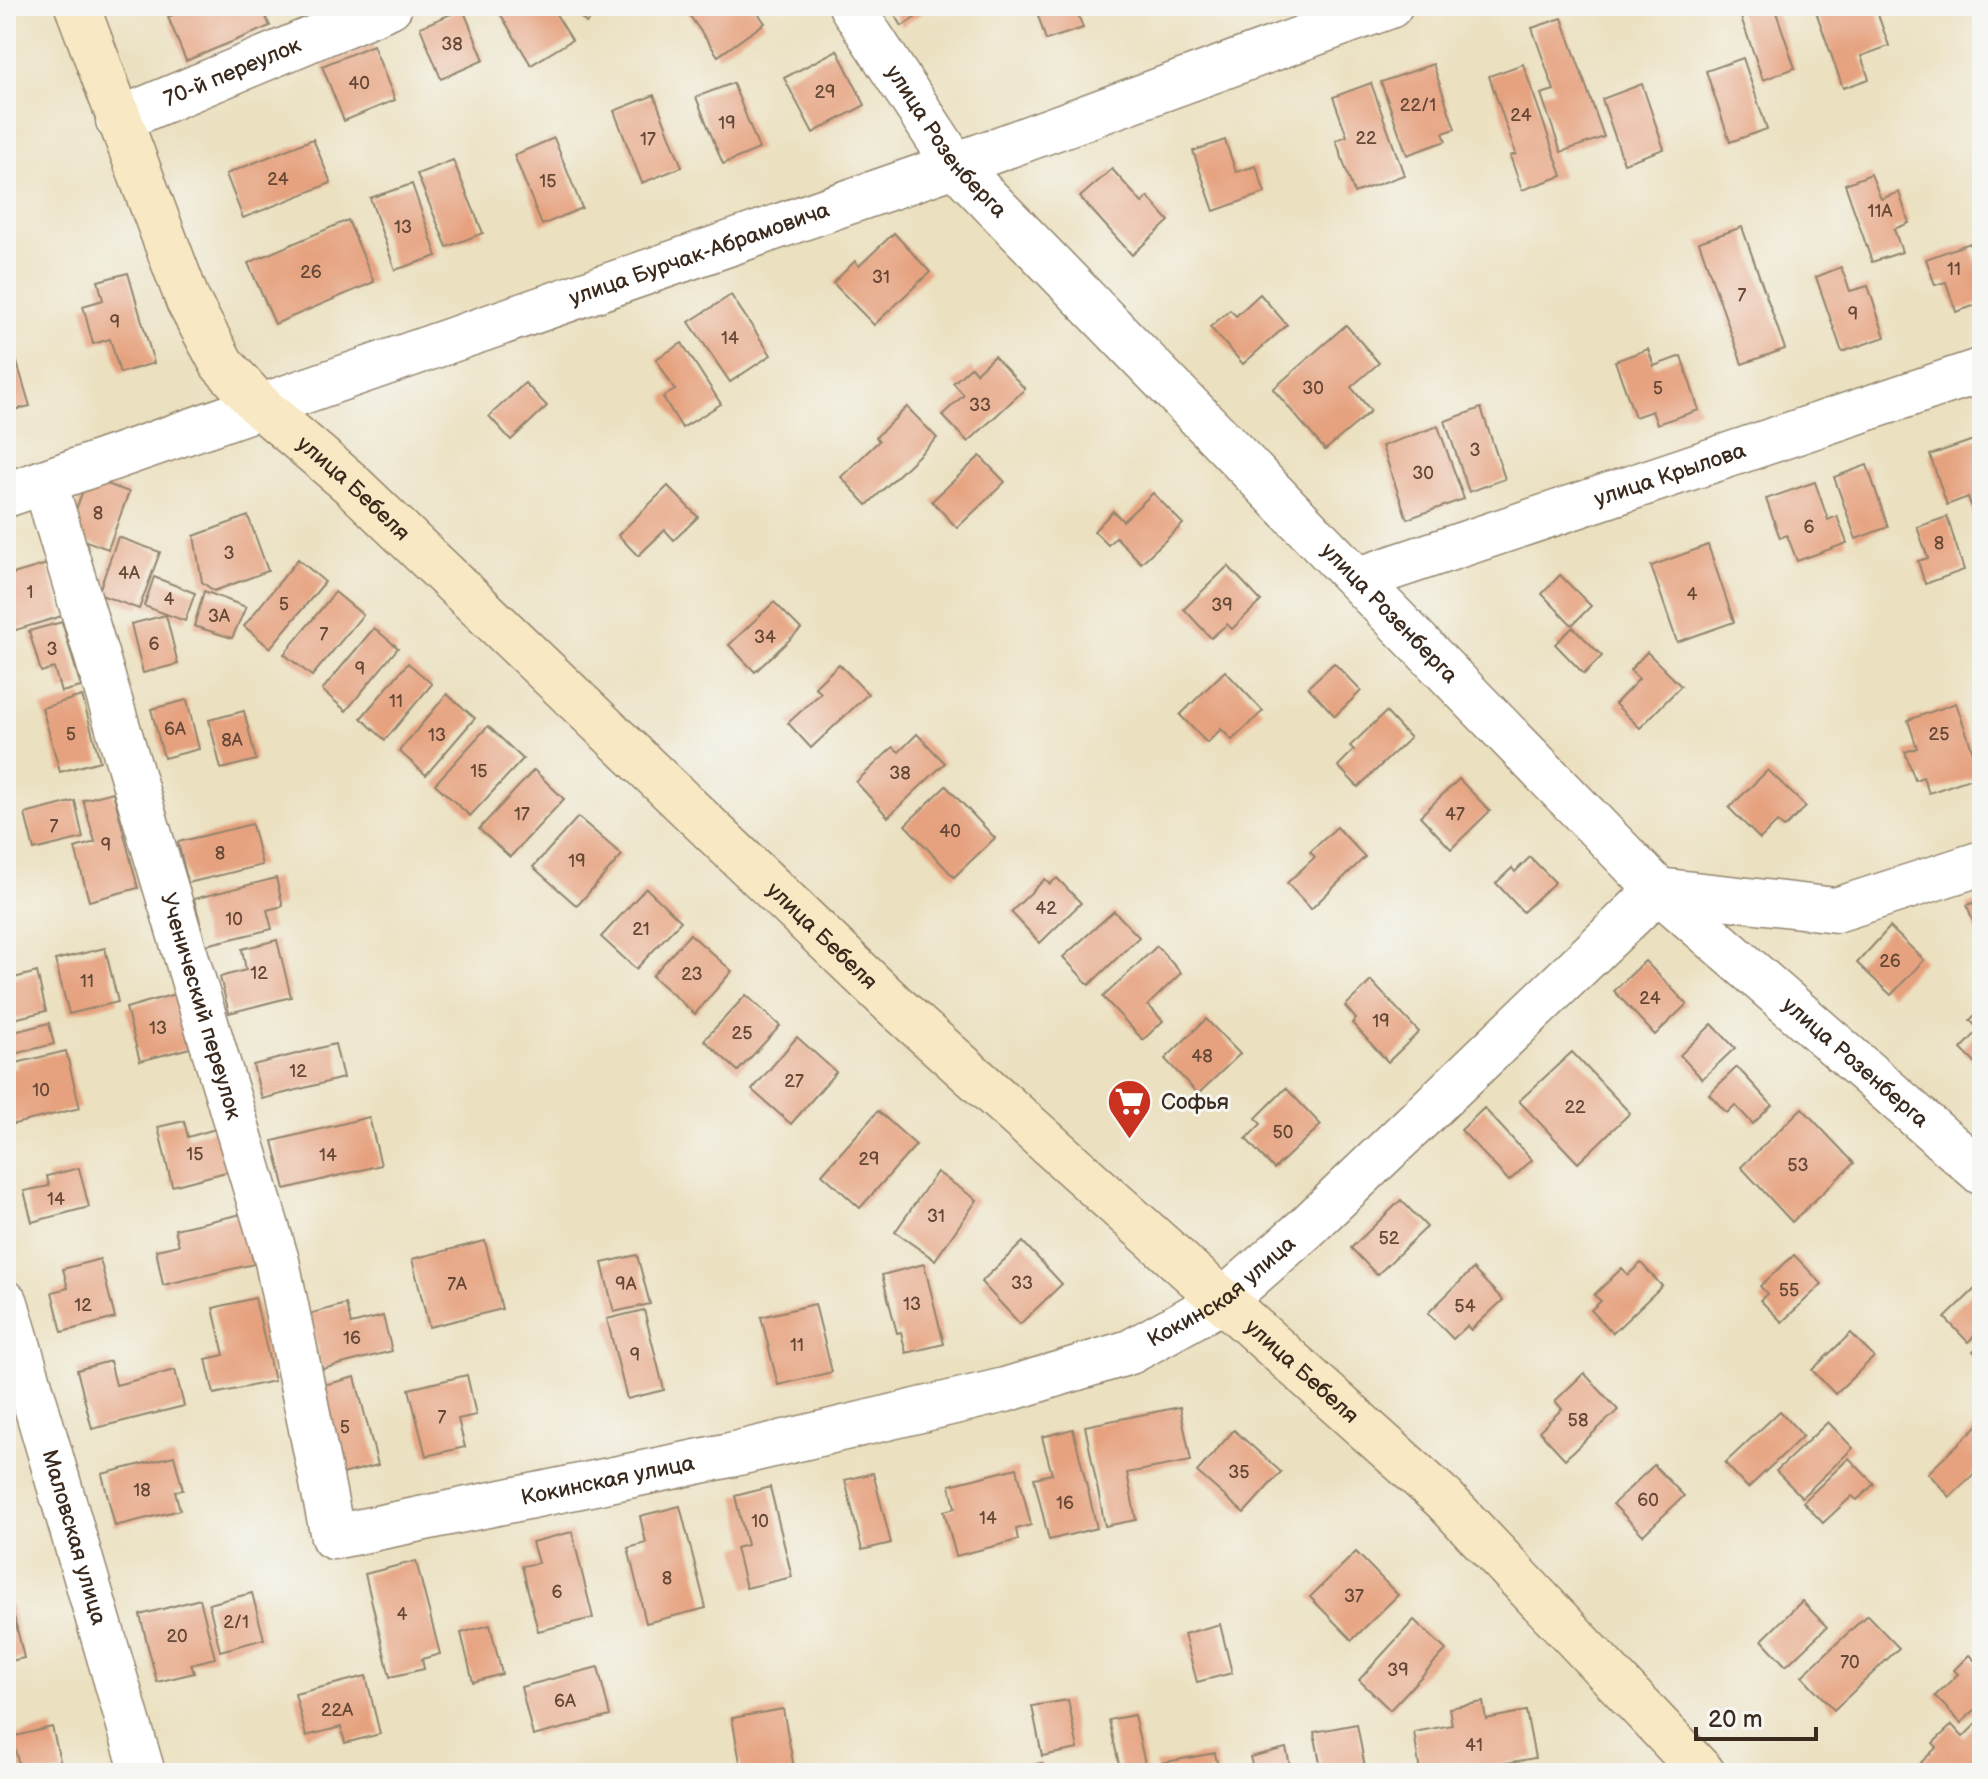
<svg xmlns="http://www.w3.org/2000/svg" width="1988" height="1779" viewBox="0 0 1988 1779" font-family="'Balsamiq Sans',sans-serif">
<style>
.building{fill:#e6a27f}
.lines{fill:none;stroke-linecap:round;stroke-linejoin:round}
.street-casing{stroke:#93856e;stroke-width:47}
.secondary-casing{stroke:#93856e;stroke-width:47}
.street{stroke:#fff;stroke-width:44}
.secondary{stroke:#f8e8c3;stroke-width:44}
.labels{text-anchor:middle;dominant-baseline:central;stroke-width:6;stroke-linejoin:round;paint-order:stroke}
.number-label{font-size:18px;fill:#664836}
.street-label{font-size:22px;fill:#3b2a1e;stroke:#f6f6f2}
.poi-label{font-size:22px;fill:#3b2a1e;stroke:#f6f6f2;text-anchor:start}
</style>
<rect width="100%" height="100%" fill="#f6f6f2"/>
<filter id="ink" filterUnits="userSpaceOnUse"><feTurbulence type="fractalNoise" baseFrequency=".0125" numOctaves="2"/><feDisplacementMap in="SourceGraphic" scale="16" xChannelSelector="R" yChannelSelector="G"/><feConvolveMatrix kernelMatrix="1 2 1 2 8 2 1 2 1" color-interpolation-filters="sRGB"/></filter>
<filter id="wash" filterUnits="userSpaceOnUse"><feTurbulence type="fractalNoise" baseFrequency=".006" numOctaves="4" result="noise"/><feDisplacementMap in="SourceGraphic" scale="32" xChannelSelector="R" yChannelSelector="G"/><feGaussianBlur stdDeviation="1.8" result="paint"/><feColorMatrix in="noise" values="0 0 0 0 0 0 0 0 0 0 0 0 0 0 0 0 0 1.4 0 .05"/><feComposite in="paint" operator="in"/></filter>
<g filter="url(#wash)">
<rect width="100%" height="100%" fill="#ebe0bf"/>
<g id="blocks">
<g class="building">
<polygon points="195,6 261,6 270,26 186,61 168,17"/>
<polygon points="516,6 551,6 572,40 531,65 501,15"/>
<polygon points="571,6 605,6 586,23"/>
<polygon points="683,6 753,6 765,23 718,56"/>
<polygon points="890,6 933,6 902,26"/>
<polygon points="1035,6 1075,6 1083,28 1046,40"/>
<polygon points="1737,6 1774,6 1795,68 1763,80"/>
<polygon points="1814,6 1875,6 1889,46 1861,56 1869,79 1843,88"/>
<polygon points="463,9 484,60 441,79 420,27"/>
<polygon points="1562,18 1604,137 1561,152 1541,94 1554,90 1532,28"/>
<polygon points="373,45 395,100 344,121 322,66"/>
<polygon points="837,50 865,105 813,133 784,78"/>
<polygon points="1743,58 1767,129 1730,142 1706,71"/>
<polygon points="1433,64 1455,129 1443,133 1446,141 1407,155 1381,82"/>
<polygon points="1523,64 1562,176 1522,190 1510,156 1516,154 1489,76"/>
<polygon points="733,83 759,149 723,164 696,97"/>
<polygon points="1371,83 1404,175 1354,193 1336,140 1347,136 1333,97"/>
<polygon points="1642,84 1664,149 1624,163 1602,99"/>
<polygon points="654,95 682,167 642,183 614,111"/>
<polygon points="554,138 582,208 542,225 514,155"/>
<polygon points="313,139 331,183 243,218 226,174"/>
<polygon points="1225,140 1236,172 1256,166 1265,193 1214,211 1193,151"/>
<polygon points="453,160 483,233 447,247 417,174"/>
<polygon points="1112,169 1142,203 1148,197 1169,221 1132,255 1080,197"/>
<polygon points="1871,174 1881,199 1899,192 1909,223 1894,229 1902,252 1872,262 1845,184"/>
<polygon points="412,184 437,256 395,270 370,198"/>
<polygon points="348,220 374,282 275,324 248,263"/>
<polygon points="1742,227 1785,349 1742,364 1699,242"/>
<polygon points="894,233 930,272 874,325 833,283 855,261 859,266"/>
<polygon points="1970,243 1982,279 1982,303 1956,312 1946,282 1935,285 1926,259"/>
<polygon points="1841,267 1850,291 1868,286 1885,337 1842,352 1816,277"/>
<polygon points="128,273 154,363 120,373 110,339 93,344 83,306 103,300 98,281"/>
<polygon points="1260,294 1287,325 1243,364 1210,327 1230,310 1236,316"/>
<polygon points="731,295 771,355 730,382 689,322"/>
<polygon points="1346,325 1379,363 1351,387 1371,411 1325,450 1273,389"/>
<polygon points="682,343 721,404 682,428 663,397 675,390 656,359"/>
<polygon points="12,346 30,406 6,412 6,348"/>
<polygon points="1648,349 1654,366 1681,356 1699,410 1657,424 1652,411 1635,417 1615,361"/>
<polygon points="994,356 1025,389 968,442 942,415 964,395 953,383 971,367 976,373"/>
<polygon points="525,383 547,406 511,440 489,416"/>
<polygon points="907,407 937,438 867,505 841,477 879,441 876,437"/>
<polygon points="1481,408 1505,479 1469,492 1445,421"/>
<polygon points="1438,426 1464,499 1407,519 1382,446"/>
<polygon points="1982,437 1982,537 1968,497 1947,505 1930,455"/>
<polygon points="980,456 1005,482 957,528 932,501"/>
<polygon points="1867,465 1888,527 1856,539 1834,477"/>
<polygon points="88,477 129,492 108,549 67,534"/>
<polygon points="1815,482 1828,520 1837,516 1847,543 1797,561 1787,535 1780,538 1766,499"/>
<polygon points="668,486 698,517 674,540 665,530 638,556 618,535"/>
<polygon points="1153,493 1183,524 1141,563 1116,537 1108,545 1094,531 1113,511 1123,521"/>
<polygon points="248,516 268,571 214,591 202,582 194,536"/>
<polygon points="1947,517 1964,570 1925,584 1918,561 1928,558 1917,527"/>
<polygon points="118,537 160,552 139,609 98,594"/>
<polygon points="1708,545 1734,622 1677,642 1651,566"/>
<polygon points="298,559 325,582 270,648 244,626"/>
<polygon points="47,564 62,616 6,633 6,576"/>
<polygon points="1228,566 1261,601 1232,629 1227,624 1211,638 1184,609"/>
<polygon points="1560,575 1591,606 1572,625 1542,594"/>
<polygon points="154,577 195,593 185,621 144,606"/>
<polygon points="204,591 246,607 232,638 194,626"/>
<polygon points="335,592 363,615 312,676 284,654"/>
<polygon points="774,602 801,629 755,672 729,645"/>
<polygon points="166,615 178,664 143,673 131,624"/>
<polygon points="62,622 81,687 61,692 54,668 41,672 29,631"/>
<polygon points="1573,627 1602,656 1584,674 1555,644"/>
<polygon points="374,628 398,648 346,711 322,690"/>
<polygon points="1647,652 1681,686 1640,728 1615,704 1639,679 1630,670"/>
<polygon points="408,663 432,684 385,740 361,718"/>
<polygon points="1334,663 1361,691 1335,716 1308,687"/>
<polygon points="839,664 868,694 811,748 788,723 821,693 815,687"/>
<polygon points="1225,671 1263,711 1232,740 1221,729 1207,743 1180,715"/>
<polygon points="447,694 475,718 426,775 399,751"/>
<polygon points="82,696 100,761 60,772 42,708"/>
<polygon points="187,700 199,749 164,758 151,709"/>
<polygon points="1956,703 1981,775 1929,793 1923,777 1915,780 1905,752 1917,748 1908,720"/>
<polygon points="244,711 256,760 221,769 209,720"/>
<polygon points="1386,712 1410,738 1358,787 1338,766 1354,750 1350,746"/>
<polygon points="488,726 523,759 470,816 435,784"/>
<polygon points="917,734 945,763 888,817 856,782 893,747 899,752"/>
<polygon points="534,770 564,799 510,857 479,829"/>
<polygon points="1768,770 1806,807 1784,828 1777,822 1760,839 1729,808"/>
<polygon points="1459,779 1490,811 1451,849 1420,816"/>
<polygon points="946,786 995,838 954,877 905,825"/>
<polygon points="113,792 138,888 89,901 75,848 95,842 83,800"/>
<polygon points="75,801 83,838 34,850 25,814"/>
<polygon points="578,817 622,855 577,906 533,867"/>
<polygon points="252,824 262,865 188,883 178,842"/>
<polygon points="1337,827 1365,857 1311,909 1287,883 1315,857 1310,852"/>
<polygon points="1530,857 1555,882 1523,912 1496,883 1512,868 1515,872"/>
<polygon points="276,878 283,906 267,910 272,929 206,945 194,899"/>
<polygon points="1057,878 1081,903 1040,943 1011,912 1045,879 1050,884"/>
<polygon points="646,888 681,921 636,969 601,937"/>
<polygon points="1982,900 1982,947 1967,905"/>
<polygon points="1114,911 1139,937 1089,985 1063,957"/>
<polygon points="1890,927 1924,960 1891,995 1857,963"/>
<polygon points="690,934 732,971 695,1014 652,976"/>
<polygon points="277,940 291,997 229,1013 220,977 246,970 242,949"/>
<polygon points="1157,946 1181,973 1148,1005 1163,1021 1143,1040 1103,997"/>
<polygon points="105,948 118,1002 69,1014 55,960"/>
<polygon points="1645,961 1687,1004 1655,1035 1614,991"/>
<polygon points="37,972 46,1011 6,1021 6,980"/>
<polygon points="1371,981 1419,1032 1388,1062 1352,1023 1356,1019 1345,1006"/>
<polygon points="175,994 190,1048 140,1061 126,1008"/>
<polygon points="746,995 780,1026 738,1071 704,1040"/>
<polygon points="1982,1008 1982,1070 1961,1049 1979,1030 1970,1020"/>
<polygon points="1206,1019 1240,1054 1198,1094 1165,1059"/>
<polygon points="49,1023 54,1044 6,1056 6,1034"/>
<polygon points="1712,1024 1735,1048 1702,1079 1680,1055"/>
<polygon points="797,1037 836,1072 791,1124 752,1090"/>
<polygon points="335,1044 343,1078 262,1099 253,1065"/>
<polygon points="66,1051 80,1108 6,1126 6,1071 17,1068 16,1063"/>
<polygon points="1572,1052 1630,1113 1578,1163 1519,1101"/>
<polygon points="1737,1067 1772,1105 1753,1124 1735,1105 1727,1113 1709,1094"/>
<polygon points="1286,1088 1321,1125 1274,1169 1246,1139 1261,1124 1256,1118"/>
<polygon points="1484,1108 1532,1160 1509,1181 1461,1130"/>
<polygon points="1802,1108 1854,1163 1792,1222 1741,1167"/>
<polygon points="878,1111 916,1145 860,1208 822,1174"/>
<polygon points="369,1117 381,1165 285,1189 273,1141"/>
<polygon points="184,1121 188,1137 219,1128 230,1171 172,1186 158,1127"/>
<polygon points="79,1168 89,1207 32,1222 24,1191 49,1186 47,1176"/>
<polygon points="937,1172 977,1200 935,1260 895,1232"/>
<polygon points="1401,1200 1427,1227 1377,1275 1351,1248"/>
<polygon points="242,1214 254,1264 163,1285 156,1250 179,1245 175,1229"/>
<polygon points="485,1241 502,1309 429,1327 412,1259"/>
<polygon points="1023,1242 1062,1284 1020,1324 981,1282"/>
<polygon points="637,1255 650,1304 614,1312 602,1263"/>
<polygon points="1794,1255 1822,1284 1782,1322 1760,1300 1767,1294 1760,1286"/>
<polygon points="100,1259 115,1318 62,1332 52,1292 68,1288 63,1269"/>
<polygon points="1641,1263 1662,1286 1613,1333 1591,1310 1601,1301 1594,1295 1622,1268 1628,1275"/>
<polygon points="924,1264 944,1344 906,1353 901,1332 897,1333 882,1275"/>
<polygon points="1473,1269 1503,1300 1471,1330 1467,1326 1453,1339 1428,1313"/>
<polygon points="1979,1285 1982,1288 1982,1328 1968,1342 1945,1318"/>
<polygon points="255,1298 274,1381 214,1394 206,1359 224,1355 213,1308"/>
<polygon points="346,1304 351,1324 383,1316 392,1351 322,1369 309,1314"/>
<polygon points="815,1304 832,1372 778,1385 761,1317"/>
<polygon points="644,1310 664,1390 627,1399 607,1319"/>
<polygon points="1851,1333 1874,1357 1835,1394 1812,1370"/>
<polygon points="1982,1342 1982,1361 1973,1351"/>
<polygon points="110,1361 116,1385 175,1370 184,1406 92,1429 77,1370"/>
<polygon points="1584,1373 1618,1410 1565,1459 1539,1431 1562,1409 1555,1401"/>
<polygon points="467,1375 476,1415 458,1419 465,1447 426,1456 409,1389"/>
<polygon points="355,1377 378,1465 334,1476 312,1388"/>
<polygon points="1180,1407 1191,1461 1127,1473 1136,1520 1105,1526 1085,1426"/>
<polygon points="1780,1411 1803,1436 1748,1488 1725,1463"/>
<polygon points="1982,1421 1982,1466 1950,1497 1928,1473"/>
<polygon points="1828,1422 1853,1448 1802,1497 1776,1471"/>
<polygon points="1073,1429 1097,1528 1049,1540 1034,1478 1052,1474 1042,1437"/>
<polygon points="1234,1430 1281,1472 1244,1513 1197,1472"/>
<polygon points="174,1456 183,1490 175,1491 180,1510 115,1526 102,1474"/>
<polygon points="1849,1458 1874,1484 1857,1500 1852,1496 1823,1523 1803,1502"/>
<polygon points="1654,1465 1684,1496 1643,1535 1613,1504"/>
<polygon points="1017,1468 1031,1525 1016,1529 1018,1540 956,1556 944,1511 955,1508 950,1485"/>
<polygon points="873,1473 891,1543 862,1550 845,1480"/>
<polygon points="770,1487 792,1577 746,1588 736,1548 747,1545 735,1496"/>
<polygon points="680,1506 706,1608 646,1623 628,1548 646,1543 640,1516"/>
<polygon points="572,1532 593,1618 538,1631 522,1566 538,1563 532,1542"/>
<polygon points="1356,1552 1398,1595 1352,1640 1310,1597"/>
<polygon points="416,1561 440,1654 422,1659 424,1669 390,1677 365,1574"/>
<polygon points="252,1593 264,1639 220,1651 209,1604"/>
<polygon points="200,1599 215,1658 191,1664 194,1673 157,1682 140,1615"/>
<polygon points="1802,1601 1827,1627 1786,1666 1762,1640"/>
<polygon points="11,1604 24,1658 6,1662 6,1605"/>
<polygon points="1867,1615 1899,1648 1834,1710 1802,1676"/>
<polygon points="1414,1620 1446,1650 1390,1710 1359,1680"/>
<polygon points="1220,1624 1232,1673 1197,1682 1184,1634"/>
<polygon points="490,1625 502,1674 473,1682 461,1633"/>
<polygon points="1969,1655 1982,1668 1982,1703 1961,1723 1935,1696 1958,1674 1954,1670"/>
<polygon points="598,1667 610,1716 533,1736 521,1687"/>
<polygon points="366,1676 380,1734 345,1743 341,1727 306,1736 295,1694"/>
<polygon points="1068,1700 1078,1749 1042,1756 1032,1706"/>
<polygon points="1483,1702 1486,1719 1526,1711 1535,1758 1449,1773 1420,1773 1414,1732 1452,1725 1449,1708"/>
<polygon points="783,1709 795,1773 742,1773 732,1718"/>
<polygon points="1134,1715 1147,1773 1121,1773 1109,1720"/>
<polygon points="1982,1718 1982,1767 1976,1773 1910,1773 1937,1747 1933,1743 1952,1725 1963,1737"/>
<polygon points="1357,1724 1366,1773 1322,1773 1314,1732"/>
<polygon points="52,1727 63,1773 21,1773 12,1737"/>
<polygon points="1286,1748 1292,1773 1254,1773 1250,1757"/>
<polygon points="1215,1753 1219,1773 1157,1773 1155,1764"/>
<polygon points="1042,1763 1044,1773 1007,1773 1006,1770"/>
<polygon points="219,1766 221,1773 197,1773 196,1772"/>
</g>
</g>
</g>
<g filter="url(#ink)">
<use href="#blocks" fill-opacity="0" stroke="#93856e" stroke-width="2"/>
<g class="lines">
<defs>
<g id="street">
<path id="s1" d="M851 6 955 165 1658 890 1982 1173"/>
<path id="s2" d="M118 120 390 6"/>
<path id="s3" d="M45 483 277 1261 333 1537 730 1455 1005 1390 1130 1352 1224 1300 1306 1228 1658 890 1836 910 1982 863"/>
<path id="s4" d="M6 495 955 165 1390 6"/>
<path id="s5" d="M1359 579 1982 370"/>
<path id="s6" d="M6 1303 143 1773"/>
</g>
<g id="secondary">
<path id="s7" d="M77 6 188 301 222 364 262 408 349 482 894 1005 1444 1499 1703 1773"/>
</g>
</defs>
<use href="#street" class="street-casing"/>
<use href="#secondary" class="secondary-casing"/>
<use href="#street" class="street"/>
<use href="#secondary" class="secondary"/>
</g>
</g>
<defs>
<symbol id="supermarket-pin" viewBox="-11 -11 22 30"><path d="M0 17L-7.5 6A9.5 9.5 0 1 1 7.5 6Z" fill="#c8321e" stroke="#f6f6f2"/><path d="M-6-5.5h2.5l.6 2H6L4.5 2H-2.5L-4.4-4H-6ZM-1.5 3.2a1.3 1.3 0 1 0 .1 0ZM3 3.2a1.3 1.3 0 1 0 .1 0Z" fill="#fff"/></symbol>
</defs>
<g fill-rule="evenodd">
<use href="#supermarket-pin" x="1104" y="1076" width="51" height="69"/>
</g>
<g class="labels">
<g class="number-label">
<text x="452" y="44">38</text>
<text x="359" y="83">40</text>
<text x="825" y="92">29</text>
<text x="1418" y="105">22/1</text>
<text x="1521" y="115">24</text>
<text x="727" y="123">19</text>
<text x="1366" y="138">22</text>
<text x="648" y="139">17</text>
<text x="278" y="179">24</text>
<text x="548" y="181">15</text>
<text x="1880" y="211">11А</text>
<text x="403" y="227">13</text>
<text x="1954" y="269">11</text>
<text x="311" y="272">26</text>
<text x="881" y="277">31</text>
<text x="1742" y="295">7</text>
<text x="1853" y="314">9</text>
<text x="115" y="322">9</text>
<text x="730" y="338">14</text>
<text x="1313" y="388">30</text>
<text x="1658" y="388">5</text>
<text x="980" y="405">33</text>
<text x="1475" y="450">3</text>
<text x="1423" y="473">30</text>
<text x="98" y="513">8</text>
<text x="1809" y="527">6</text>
<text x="1939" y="543">8</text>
<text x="229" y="553">3</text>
<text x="129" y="573">4А</text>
<text x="30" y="592">1</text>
<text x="1692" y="594">4</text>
<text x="169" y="599">4</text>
<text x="284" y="604">5</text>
<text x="1222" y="605">39</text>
<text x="219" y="616">3А</text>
<text x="324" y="634">7</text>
<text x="765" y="637">34</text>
<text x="154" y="644">6</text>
<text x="52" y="649">3</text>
<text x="360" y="669">9</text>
<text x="396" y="701">11</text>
<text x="175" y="729">6А</text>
<text x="71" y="734">5</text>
<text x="1939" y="734">25</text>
<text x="437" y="735">13</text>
<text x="232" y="740">8А</text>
<text x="479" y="771">15</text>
<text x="900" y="773">38</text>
<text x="522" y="814">17</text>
<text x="1455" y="814">47</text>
<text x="54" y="826">7</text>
<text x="950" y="831">40</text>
<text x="106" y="845">9</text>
<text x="220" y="853">8</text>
<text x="577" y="861">19</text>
<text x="1046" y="908">42</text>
<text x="234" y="919">10</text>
<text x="641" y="929">21</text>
<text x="1890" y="961">26</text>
<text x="259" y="973">12</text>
<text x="692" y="974">23</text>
<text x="87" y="981">11</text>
<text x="1650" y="998">24</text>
<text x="1381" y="1021">19</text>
<text x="158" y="1028">13</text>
<text x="742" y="1033">25</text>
<text x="1202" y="1056">48</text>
<text x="298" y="1071">12</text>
<text x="794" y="1081">27</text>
<text x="41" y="1090">10</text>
<text x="1575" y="1107">22</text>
<text x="1283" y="1132">50</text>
<text x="195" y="1154">15</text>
<text x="328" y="1155">14</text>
<text x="869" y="1159">29</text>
<text x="1798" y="1165">53</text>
<text x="56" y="1199">14</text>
<text x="936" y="1216">31</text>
<text x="1389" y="1238">52</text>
<text x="1022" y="1283">33</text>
<text x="457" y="1284">7А</text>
<text x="626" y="1284">9А</text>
<text x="1789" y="1290">55</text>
<text x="912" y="1304">13</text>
<text x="83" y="1305">12</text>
<text x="1465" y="1306">54</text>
<text x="352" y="1338">16</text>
<text x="797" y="1345">11</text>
<text x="635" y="1355">9</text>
<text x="442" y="1417">7</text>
<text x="1578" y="1420">58</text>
<text x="345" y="1427">5</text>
<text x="1239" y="1472">35</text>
<text x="142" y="1490">18</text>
<text x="1648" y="1500">60</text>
<text x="1065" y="1503">16</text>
<text x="988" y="1518">14</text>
<text x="760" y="1521">10</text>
<text x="667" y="1578">8</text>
<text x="557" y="1592">6</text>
<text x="1354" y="1596">37</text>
<text x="402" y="1614">4</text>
<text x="236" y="1622">2/1</text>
<text x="177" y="1636">20</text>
<text x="1850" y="1662">70</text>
<text x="1398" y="1670">39</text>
<text x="565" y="1701">6А</text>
<text x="337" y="1710">22А</text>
<text x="1474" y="1745">41</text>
</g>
<g class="street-label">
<text stroke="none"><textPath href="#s2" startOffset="124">70-й переулок</textPath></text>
<text stroke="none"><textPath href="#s1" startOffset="166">улица Розенберга</textPath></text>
<text stroke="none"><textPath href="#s4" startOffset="734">улица Бурчак-Абрамовича</textPath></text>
<text stroke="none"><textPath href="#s5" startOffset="328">улица Крылова</textPath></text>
<text stroke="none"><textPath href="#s7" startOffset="568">улица Бебеля</textPath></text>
<text stroke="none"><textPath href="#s1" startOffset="814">улица Розенберга</textPath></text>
<text stroke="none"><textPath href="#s7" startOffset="1216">улица Бебеля</textPath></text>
<text stroke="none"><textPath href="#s3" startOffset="546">Ученический переулок</textPath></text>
<text stroke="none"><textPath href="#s1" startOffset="1462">улица Розенберга</textPath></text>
<text stroke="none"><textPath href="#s3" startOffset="2022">Кокинская улица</textPath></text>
<text stroke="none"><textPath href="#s7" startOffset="1864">улица Бебеля</textPath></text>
<text stroke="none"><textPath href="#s3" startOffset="1374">Кокинская улица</textPath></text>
<text stroke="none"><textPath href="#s6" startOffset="244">Маловская улица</textPath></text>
</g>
<g class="poi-label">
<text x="1161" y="1102">Софья</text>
</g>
</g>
<rect width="1988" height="1779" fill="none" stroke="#f6f6f2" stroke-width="32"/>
<path d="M1696 1727v12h120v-12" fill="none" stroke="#3b2a1e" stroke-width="4"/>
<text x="1708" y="1727" font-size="24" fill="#3b2a1e" stroke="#f6f6f2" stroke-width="6" paint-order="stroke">20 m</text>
</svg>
